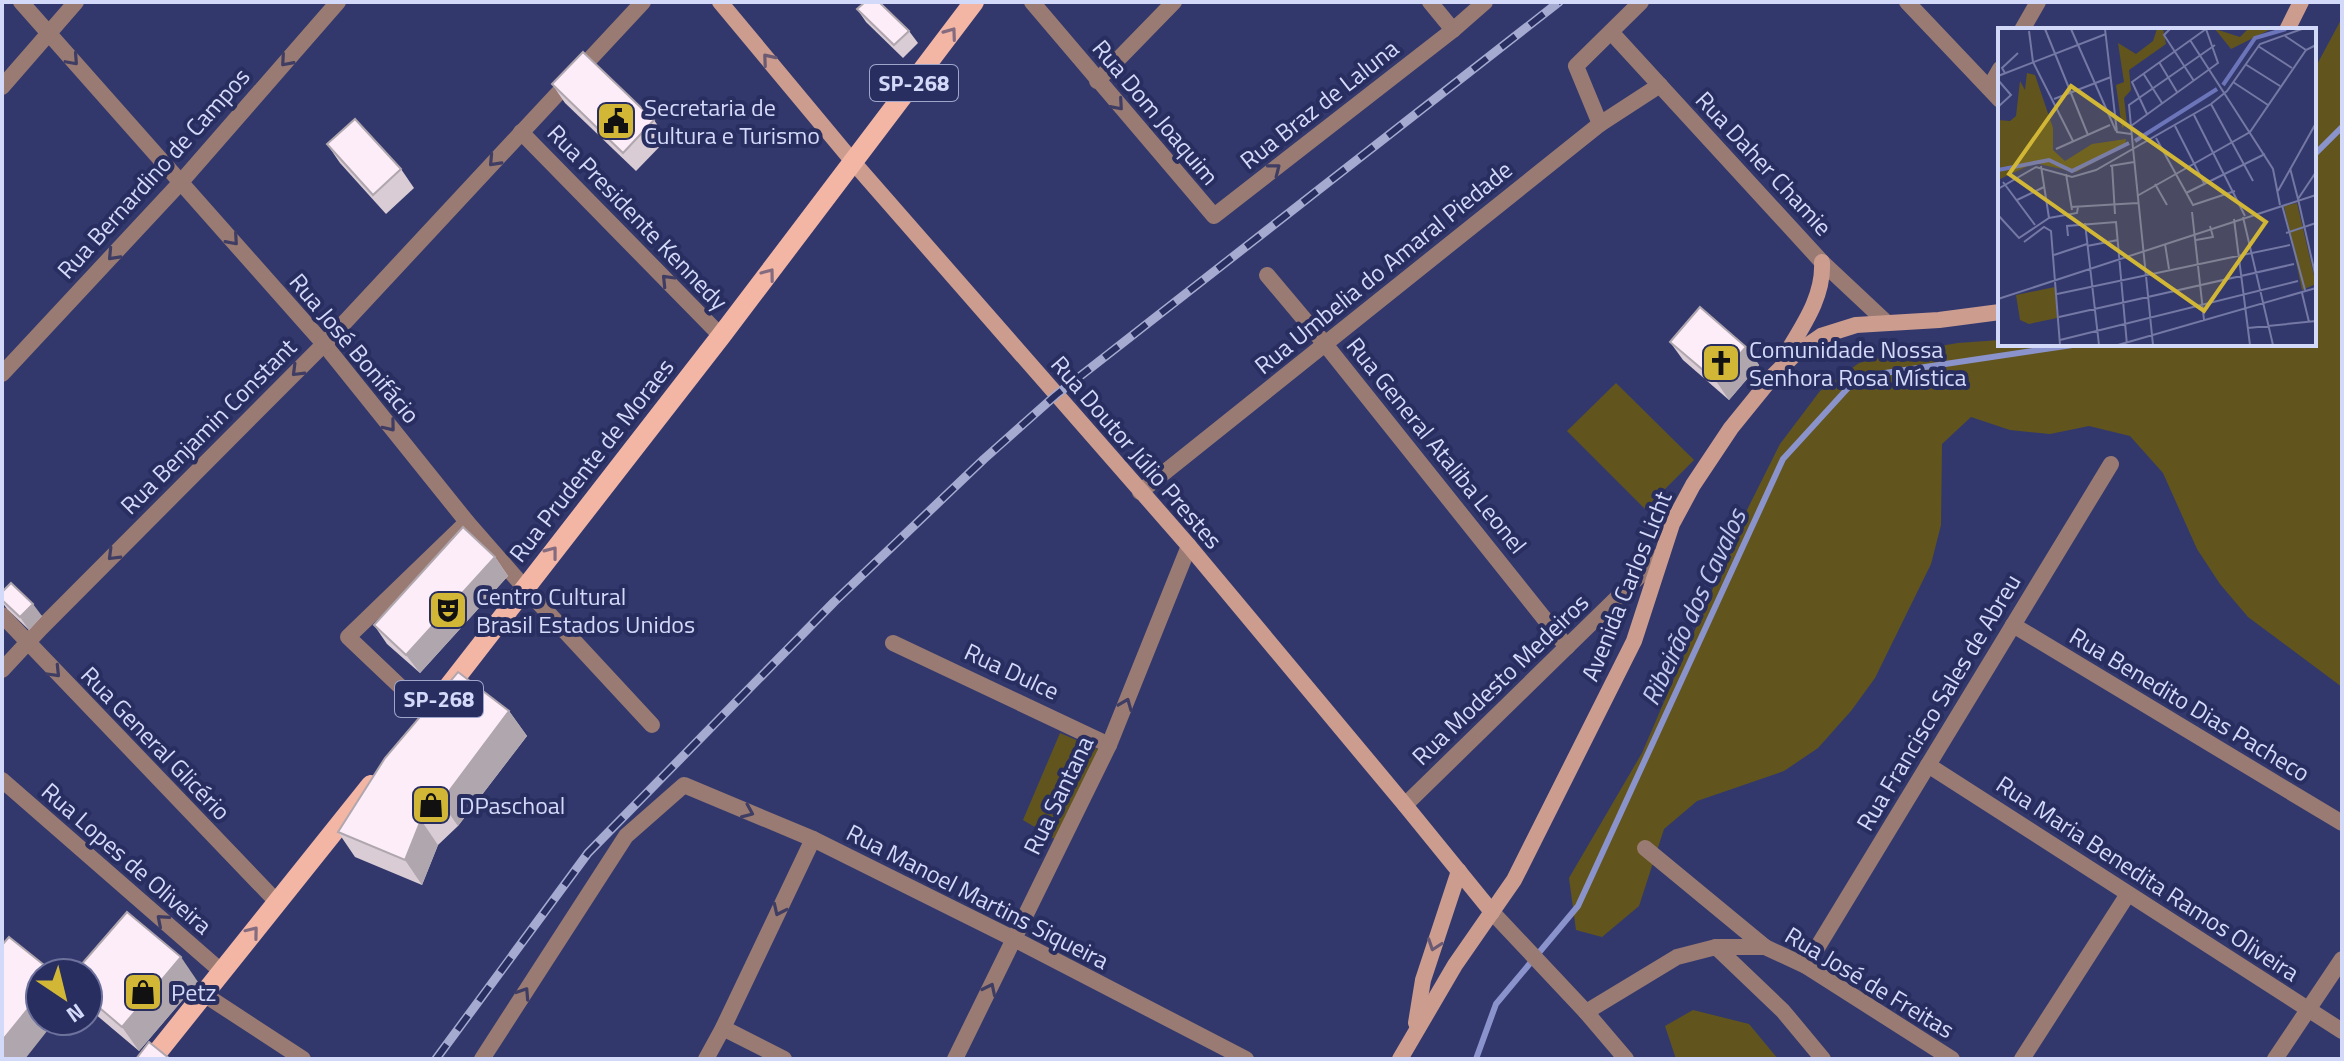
<svg xmlns="http://www.w3.org/2000/svg" width="2344" height="1061" viewBox="0 0 2344 1061" font-family="'Titillium Web',sans-serif">
<style>
.green{fill:#61551d}
.lines{fill:none;stroke-linecap:round;stroke-linejoin:round}
.stream{stroke:#8b93cd;stroke-width:6}
.street{stroke:#997b73;stroke-width:16}
.secondary{stroke:#cc9d8f;stroke-width:16}
.primary{stroke:#f3b6a5;stroke-width:20}
.rail-casing{stroke:#a4aad0;stroke-width:9}
.rail{stroke:#292e60;stroke-width:6;stroke-dasharray:18;stroke-linecap:butt}
.wall{fill:#d9ccd5}
.shaded-wall{fill:#b0a6ae}
.building{fill:#fcedf8;stroke:#b0a6ae;stroke-width:2}
.oneway{stroke:#846b7f}
.oneway2{stroke:#6a5a73}
.oneway3{stroke:#3f3d64}
.labels{text-anchor:middle;dominant-baseline:central;stroke-width:8;stroke-linejoin:round;paint-order:stroke}
.shield{fill:#292e60;stroke:#a0a6cb;stroke-width:2}
.shield-label{font-size:22px;font-weight:bold;fill:#d3d9f9}
.street-label{font-size:24px;fill:#d3d9f9;stroke:#292e60}
.poi-label{font-size:24px;fill:#d3d9f9;stroke:#292e60;text-anchor:start}
.water-label{font-size:26px;font-style:italic;fill:#c3caf0;stroke:#292e60}
.inset-river{fill:none;stroke:#6c75ba;stroke-width:4}
.inset-road{fill:none;stroke:#7378a4;stroke-width:2}
.view{fill:#d2b736;fill-opacity:0.15;stroke:#d2b736;stroke-width:4}
.inset-edge{fill:none;stroke:#d3d9f9;stroke-width:4}
</style>
<rect width="100%" height="100%" fill="#33386c"/>
<g class="green">
<polygon points="2342,18 2342,687 2248,617 2220,584 2197,549 2163,473 2130,436 2089,426 2050,434 2010,430 1971,417 1942,444 1941,525 1931,564 1875,678 1851,711 1818,748 1784,771 1697,801 1664,829 1639,906 1602,937 1576,930 1569,878 1642,753 1745,514 1780,444 1820,391 1859,363 1893,354 1958,343 2000,340 2000,344 2314,344 2314,70"/>
<polygon points="1616,383 1694,460 1645,509 1567,431"/>
<polygon points="1060,733 1102,751 1058,841 1023,820"/>
<polygon points="1693,1010 1749,1024 1778,1059 1676,1059 1665,1026"/>
</g>
<g class="lines">
<g class="stream">
<polyline points="2314,155 2342,127"/>
<polyline points="1476,1059 1496,1004 1578,906 1783,459 1858,377 2079,344"/>
</g>
<g class="street">
<polyline points="21,2 324,344 467,522 524,587 652,725"/>
<polyline points="1032,2 1214,216 1453,30 1485,2"/>
<polyline points="1430,2 1453,30"/>
<polyline points="1907,2 2000,100"/>
<polyline points="2022,30 2038,2"/>
<polyline points="1611,32 1822,262 1886,322"/>
<polyline points="1097,81 1174,2"/>
<polyline points="2,87 76,2"/>
<polyline points="1989,88 2000,69"/>
<polyline points="1600,124 1576,66 1641,2"/>
<polyline points="521,132 721,336"/>
<polyline points="1267,275 1325,344 1567,647"/>
<polyline points="2,374 181,182 338,2"/>
<polyline points="1140,492 1600,124 1660,85"/>
<polyline points="2,615 277,902"/>
<polyline points="2013,625 2342,823"/>
<polyline points="893,643 1109,745"/>
<polyline points="2,670 41,628 332,336 643,2"/>
<polyline points="428,713 348,637 467,522"/>
<polyline points="1928,765 2342,1031"/>
<polyline points="2,780 221,971"/>
<polyline points="1405,805 1662,554"/>
<polyline points="1645,848 1765,947"/>
<polyline points="1492,912 1586,1012 1626,1059"/>
<polyline points="1716,947 1765,947 1806,966 1952,1059"/>
<polyline points="1806,966 2111,464"/>
<polyline points="202,993 303,1059"/>
<polyline points="1586,1012 1677,957 1716,947 1783,1011 1823,1059"/>
<polyline points="723,1028 784,1059"/>
<polyline points="482,1059 626,836 684,785 813,839 1014,939 1246,1059"/>
<polyline points="706,1059 723,1028 813,839"/>
<polyline points="955,1059 1109,745 1189,546"/>
<polyline points="2022,1059 2128,894"/>
<polyline points="2275,1059 2342,959"/>
</g>
<g class="secondary">
<polyline points="720,2 854,163 1189,546 1405,805 1492,912"/>
<polyline points="2287,30 2301,2"/>
<path d="M1783 359C1801 328 1824 298 1822 262"/>
<polyline points="1416,1023 1423,980 1459,871"/>
<polyline points="1400,1059 1455,965 1514,880 1634,641 1672,524 1693,485 1731,428 1774,375 1795,354 1821,336 1856,325 1939,320 2000,312"/>
</g>
<g class="primary">
<polyline points="443,694 721,336 974,2"/>
<polyline points="152,1059 371,785"/>
</g>
<defs>
<polyline id="rail" points="436,1059 588,853 834,602 984,459 1056,395 1559,2"/>
</defs>
<use href="#rail" class="rail-casing"/>
<use href="#rail" class="rail"/>
</g>
<g class="wall">
<polygon points="857,9 909,31 918,43 903,58 866,22"/>
<polygon points="552,84 654,120 667,139 636,171 565,103"/>
<polygon points="327,144 401,169 414,188 386,214 340,163"/>
<polygon points="1670,342 1746,347 1759,365 1729,400 1683,360"/>
<polygon points="495,557 508,576 420,673 387,644 374,625"/>
<polygon points="2,592 42,616 29,630 7,609 2,602"/>
<polygon points="509,711 527,736 458,826 438,845 422,885 355,857 338,832"/>
<polygon points="88,973 198,982 139,1051 88,1008"/>
</g>
<g class="shaded-wall">
<polygon points="1746,347 1759,365 1729,400 1716,381"/>
<polygon points="495,557 508,576 420,673 406,655"/>
<polygon points="33,604 42,616 29,630 20,617"/>
<polygon points="509,711 527,736 458,826 441,802"/>
<polygon points="421,820 438,845 422,885 405,860"/>
<polygon points="181,957 198,982 139,1051 122,1027"/>
<polygon points="40,994 40,1021 55,1021 25,1059 2,1059 2,1041"/>
</g>
<g class="building">
<polygon points="865,2 879,2 909,31 894,45 857,9"/>
<polygon points="583,52 654,120 623,153 552,84"/>
<polygon points="355,119 401,169 373,195 327,144"/>
<polygon points="1700,307 1746,347 1716,381 1670,342"/>
<polygon points="463,527 495,557 406,655 374,625"/>
<polygon points="11,583 33,604 20,617 2,600 2,592"/>
<polygon points="458,672 509,711 441,802 421,820 405,860 338,832 385,758"/>
<polygon points="127,912 181,957 122,1027 88,998 88,973 74,973"/>
<polygon points="9,937 54,973 40,973 40,994 2,1041 2,945"/>
<polygon points="149,1042 170,1059 136,1059"/>
</g>
<defs><path id="oneway-chevron" d="M-2-3.5L2.5 0L-2 3.5" fill="none" stroke-width="1.6" stroke-linecap="round" stroke-linejoin="round" transform="scale(2)"/></defs>
<g class="oneway">
<use href="#oneway-chevron" transform="translate(951 33) rotate(-54)"/>
<use href="#oneway-chevron" transform="translate(769 274) rotate(-53)"/>
<use href="#oneway-chevron" transform="translate(552 552) rotate(-52)"/>
<use href="#oneway-chevron" transform="translate(253 932) rotate(-51)"/>
</g>
<g class="oneway2">
<use href="#oneway-chevron" transform="translate(768 59) rotate(-130)"/>
<use href="#oneway-chevron" transform="translate(1434 945) rotate(109)"/>
</g>
<g class="oneway3">
<use href="#oneway-chevron" transform="translate(73 60) rotate(48)"/>
<use href="#oneway-chevron" transform="translate(286 61) rotate(131)"/>
<use href="#oneway-chevron" transform="translate(1118 105) rotate(49)"/>
<use href="#oneway-chevron" transform="translate(494 161) rotate(133)"/>
<use href="#oneway-chevron" transform="translate(1275 169) rotate(-38)"/>
<use href="#oneway-chevron" transform="translate(233 240) rotate(49)"/>
<use href="#oneway-chevron" transform="translate(113 255) rotate(133)"/>
<use href="#oneway-chevron" transform="translate(667 280) rotate(-134)"/>
<use href="#oneway-chevron" transform="translate(297 371) rotate(135)"/>
<use href="#oneway-chevron" transform="translate(390 426) rotate(51)"/>
<use href="#oneway-chevron" transform="translate(113 555) rotate(135)"/>
<use href="#oneway-chevron" transform="translate(55 672) rotate(46)"/>
<use href="#oneway-chevron" transform="translate(1126 704) rotate(-68)"/>
<use href="#oneway-chevron" transform="translate(748 812) rotate(23)"/>
<use href="#oneway-chevron" transform="translate(779 910) rotate(115)"/>
<use href="#oneway-chevron" transform="translate(162 920) rotate(-139)"/>
<use href="#oneway-chevron" transform="translate(990 989) rotate(-64)"/>
<use href="#oneway-chevron" transform="translate(524 993) rotate(-57)"/>
</g>
<defs>
<symbol id="civic-square" viewBox="-11 -11 22 22"><rect x="-9" y="-9" width="18" height="18" rx="4" fill="#d2b736" stroke="#292e60"/><path d="M-.6-6.5H3V-4.5H.6V-3L4-1V1h2V6H-6V1h2V-1L-.6-3ZM-1.2 2.5V6h2.4V2.5Z" fill="#111"/></symbol>
<symbol id="church-square" viewBox="-11 -11 22 22"><rect x="-9" y="-9" width="18" height="18" rx="4" fill="#d2b736" stroke="#292e60"/><path d="M-1.2-6h2.4v3.5h3.3v2.4h-3.3V6h-2.4V-.1h-3.3v-2.4h3.3Z" fill="#111"/></symbol>
<symbol id="theatre-square" viewBox="-11 -11 22 22"><rect x="-9" y="-9" width="18" height="18" rx="4" fill="#d2b736" stroke="#292e60"/><path d="M-5-5.5Q0-4 5-5.5V0Q5 5 0 6Q-5 5-5 0ZM-3.3-2.5H-1v1.5H-3.3ZM1-2.5H3.3v1.5H1ZM-2.8 1Q0 5.5 2.8 1Z" fill="#111"/></symbol>
<symbol id="shop-square" viewBox="-11 -11 22 22"><rect x="-9" y="-9" width="18" height="18" rx="4" fill="#d2b736" stroke="#292e60"/><path d="M-5-2.5h2.3a2.7 3.5 0 0 1 5.4 0H5L5.5 6h-11ZM-1.5-2.5h3a1.5 2.3 0 0 0-3 0Z" fill="#111"/></symbol>
</defs>
<g fill-rule="evenodd">
<use href="#civic-square" x="594" y="99" width="44" height="44"/>
<use href="#church-square" x="1699" y="341" width="44" height="44"/>
<use href="#theatre-square" x="426" y="588" width="44" height="44"/>
<use href="#shop-square" x="409" y="783" width="44" height="44"/>
<use href="#shop-square" x="121" y="970" width="44" height="44"/>
</g>
<g class="labels">
<g class="shield">
<rect x="870" y="65" width="88" height="36" rx="6"/>
<rect x="395" y="681" width="88" height="36" rx="6"/>
</g>
<g class="shield-label">
<text x="914" y="83">SP-268</text>
<text x="439" y="699">SP-268</text>
</g>
<g class="street-label">
<text transform="translate(1319 104) rotate(-38)">Rua Braz de Laluna</text>
<text transform="translate(1156 112) rotate(50)">Rua Dom Joaquim</text>
<text transform="translate(1764 163) rotate(47)">Rua Daher Chamie</text>
<text transform="translate(153 173) rotate(-48)">Rua Bernardino de Campos</text>
<text transform="translate(638 217) rotate(46)">Rua Presidente Kennedy</text>
<text transform="translate(1383 267) rotate(-39)">Rua Umbelia do Amaral Piedade</text>
<text transform="translate(355 348) rotate(50)">Rua José Bonifácio</text>
<text transform="translate(208 426) rotate(-45)">Rua Benjamin Constant</text>
<text transform="translate(1437 445) rotate(51)">Rua General Ataliba Leonel</text>
<text transform="translate(1137 452) rotate(49)">Rua Doutor Júlio Prestes</text>
<text transform="translate(591 460) rotate(-52)">Rua Prudente de Moraes</text>
<text transform="translate(1626 586) rotate(-68)">Avenida Carlos Licht</text>
<text transform="translate(1012 671) rotate(25)">Rua Dulce</text>
<text transform="translate(1500 679) rotate(-44)">Rua Modesto Medeiros</text>
<text transform="translate(1938 702) rotate(-59)">Rua Francisco Sales de Abreu</text>
<text transform="translate(2190 704) rotate(31)">Rua Benedito Dias Pacheco</text>
<text transform="translate(156 743) rotate(46)">Rua General Glicério</text>
<text transform="translate(1058 795) rotate(-64)">Rua Santana</text>
<text transform="translate(127 858) rotate(41)">Rua Lopes de Oliveira</text>
<text transform="translate(2148 878) rotate(33)">Rua Maria Benedita Ramos Oliveira</text>
<text transform="translate(978 896) rotate(27)">Rua Manoel Martins Siqueira</text>
<text transform="translate(1870 982) rotate(31)">Rua José de Freitas</text>
</g>
<g class="poi-label">
<text x="644" y="107">Secretaria de<tspan x="644" dy="28">Cultura e Turismo</tspan></text>
<text x="1749" y="349">Comunidade Nossa<tspan x="1749" dy="28">Senhora Rosa Mística</tspan></text>
<text x="476" y="596">Centro Cultural<tspan x="476" dy="28">Brasil Estados Unidos</tspan></text>
<text x="459" y="805">DPaschoal</text>
<text x="171" y="992">Petz</text>
</g>
<g class="water-label">
<text transform="translate(1693 607) rotate(-65)">Ribeirão dos Cavalos</text>
</g>
</g>
<g transform="translate(1998 28)">
<rect width="318" height="318" fill="#33386c"/>
<path d="M159 1H165L168 16 131 42 133 62 126 70 129 96 124 100 118 57 126 54 120 15 138 26 155 13ZM217 1 242 9 250 1H273L233 21ZM29 45 37 47 55 100V122L67 133 94 116 128 111 127 118 78 144 36 135 0 152V92L12 93 18 88 22 53 27 62ZM299 175 318 256 304 262 286 178ZM57 259 59 290 31 296 22 292 18 267Z" fill="#61551d"/>
<path class="inset-river" d="M225 57 257 10 288 1M137 113 219 61M0 142 51 132 74 143 131 115"/>
<path class="inset-road" d="M47 1 90 107M73 1 118 103M107 1 119 104 133 106M172 1 166 7 196 53M31 3 35 34 75 113M287 8 308 22M192 12 275 141 282 177M260 18 294 40M161 34 179 64M247 36 282 58M7 45 4 40 20 25M145 45 164 75M0 48 108 6M0 52 13 67 0 79M235 54 270 77M56 71 113 49M213 76 255 153M149 86 134 54 208 1M196 87 247 188M133 98 220 35 208 1M177 98 206 155M158 110 195 177 237 163M135 120 131 77 217 17M135 120 155 317M58 121 112 97M114 137 117 186M43 138 51 190M112 138 136 134M292 140 300 171M68 146 74 182M5 154 37 197M157 156 169 177M0 161 38 139 74 149 98 142 213 76 229 63 262 16 304 1M280 163 318 95M188 165 267 126M139 168 252 104 308 22 318 17M300 171 318 250M300 171 318 144M19 172 46 159M284 177 307 262M73 179 140 175M194 184 206 292M0 187 21 210 51 190 79 185 80 179M245 189 275 317M236 191 252 317M87 195 101 317M288 205 318 195M70 208 69 198 118 194 129 317M198 212 215 209 212 198M26 214 46 199 53 203 62 317M167 216 171 241M89 218 120 212M56 227 89 216M304 265 311 294M59 266 292 217M0 271 318 167M61 289 296 236M250 300 318 293M62 312 300 253M120 317 318 260"/>
<path class="view" d="M73 58 268 194 206 283 11 146Z"/>
<rect width="318" height="318" class="inset-edge"/>
</g>
<rect width="2344" height="1061" fill="none" stroke="#d3d9f9" stroke-width="8"/>
<g transform="translate(64 997) rotate(145)"><circle r="38" fill="#292e60" stroke="#6d729d" stroke-width="2"/>
<path d="M0-6L14 30L0 20L-14 30Z" fill="#d2b736"/>
<text y="-12" font-size="22" font-weight="bold" text-anchor="middle" fill="#d3d9f9">N</text>
</g>
</svg>
